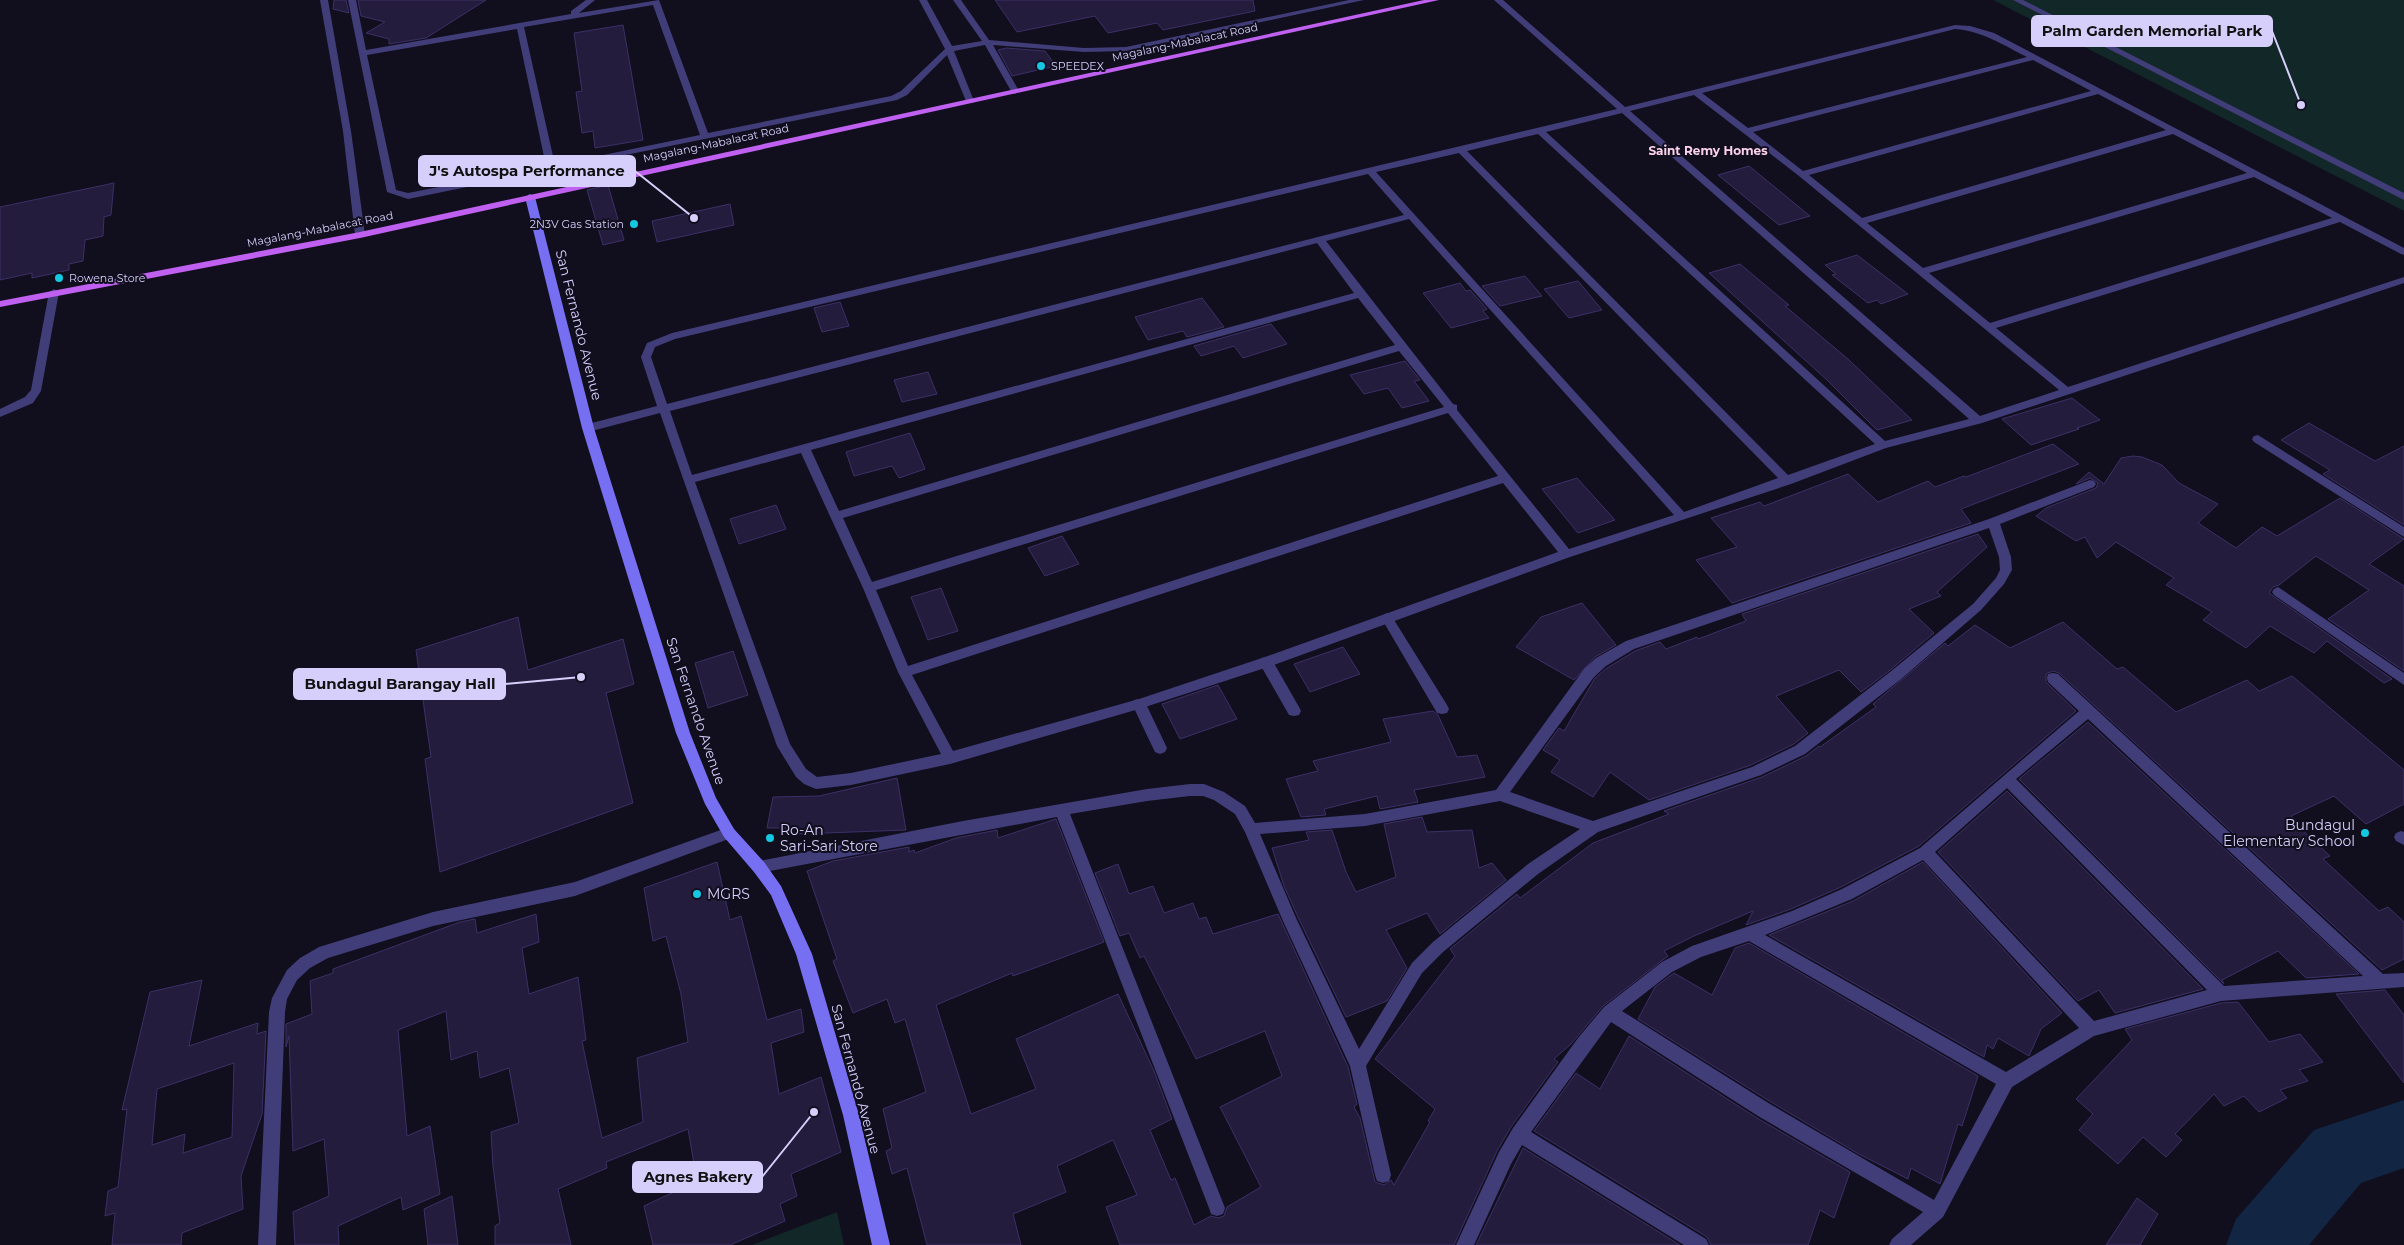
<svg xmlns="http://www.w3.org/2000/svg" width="2404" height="1245" viewBox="0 0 2404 1245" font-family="Montserrat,sans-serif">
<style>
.green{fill:#122727}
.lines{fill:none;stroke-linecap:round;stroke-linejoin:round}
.river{fill:#122543;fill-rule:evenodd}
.building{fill:#241c3d;stroke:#3c3067;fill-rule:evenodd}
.service{fill:#413d79;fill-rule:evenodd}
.minor{fill:#413d79;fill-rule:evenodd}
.secondary{fill:#766ff2;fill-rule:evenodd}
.primary{fill:#bf60f1;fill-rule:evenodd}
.poi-dot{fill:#14c8e2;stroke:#110e1e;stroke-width:2}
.labels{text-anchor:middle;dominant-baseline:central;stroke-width:4;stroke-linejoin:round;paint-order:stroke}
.far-street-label{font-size:11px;fill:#d6cffb;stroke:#110e1e}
.far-poi-label{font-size:11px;fill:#d6cffb;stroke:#110e1e;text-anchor:start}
.far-neighbourhood-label{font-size:12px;font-weight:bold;fill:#fbd1eb;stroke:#110e1e}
.street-label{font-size:14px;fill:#d6cffb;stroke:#110e1e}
.poi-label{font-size:14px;fill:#d6cffb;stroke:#110e1e;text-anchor:start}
.leader{fill:none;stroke:#d6cffb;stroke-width:2}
.callout-dot{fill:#d6cffb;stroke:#110e1e;stroke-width:2}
.callout{fill:#d6cffb;stroke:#d6cffb;stroke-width:2}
.callout-label{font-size:15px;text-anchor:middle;font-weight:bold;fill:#111}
</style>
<rect width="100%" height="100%" fill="#110e1e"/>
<g class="green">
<polygon points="1993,0 2404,0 2404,211"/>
<polygon points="837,1212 844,1245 752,1245"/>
</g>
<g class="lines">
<polygon class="river" points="2404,1100 2404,1168 2361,1183 2309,1245 2226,1245 2236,1219 2314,1130"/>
</g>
<g class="building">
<polygon points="334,0 346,0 349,13 333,9"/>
<polygon points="358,0 486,0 426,38 389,44 389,39 366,33 385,22 361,16"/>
<polygon points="995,0 1253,0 1255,11 1163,30 1157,23 1108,33 1095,16 1017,32"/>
<polygon points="623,25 643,140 595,148 593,131 582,133 576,92 582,91 574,33"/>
<polygon points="1006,48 1045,51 1056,66 1012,76 998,50"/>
<polygon points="1749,166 1810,216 1779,225 1718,175"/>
<polygon points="114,183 111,215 104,217 103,236 85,240 83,261 69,264 69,270 32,278 32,273 0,280 0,207"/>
<polygon points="608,185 624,240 603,245 587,190"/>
<polygon points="730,204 734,225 657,242 652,221"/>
<polygon points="1857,255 1908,294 1881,304 1877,300 1868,303 1832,275 1836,274 1825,265"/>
<polygon points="1740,264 1789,305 1785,306 1849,360 1912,420 1877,430 1827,380 1709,273"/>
<polygon points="1525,276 1542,296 1500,306 1482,286"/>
<polygon points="1578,281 1602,310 1569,318 1544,289"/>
<polygon points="1460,283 1466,291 1470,290 1487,309 1483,311 1489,318 1451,328 1423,293"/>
<polygon points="1202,298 1224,327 1187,337 1183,331 1148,340 1135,317"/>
<polygon points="840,302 849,326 822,332 814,308"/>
<polygon points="1271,324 1287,344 1243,358 1234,346 1201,356 1194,346"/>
<polygon points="1405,361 1420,380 1414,381 1429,401 1402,408 1388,388 1364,394 1350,375"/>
<polygon points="928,372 937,394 902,402 894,380"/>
<polygon points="2072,398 2100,420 2077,428 2079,429 2031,445 2002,419"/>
<polygon points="2309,423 2375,461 2404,446 2404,525 2323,474 2330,470 2281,440"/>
<polygon points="910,433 925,469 899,478 892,466 854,476 846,452"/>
<polygon points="2053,444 2079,464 1961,509 1971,523 1732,603 1696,560 1737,547 1711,518 1760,502 1764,506 1848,474 1878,502 1928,481 1935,487 1964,476 1966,477"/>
<polygon points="2133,456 2142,457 2162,465 2179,483 2218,504 2198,523 2236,548 2262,527 2277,536 2340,498 2404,539 2369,564 2404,586 2404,671 2328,619 2369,590 2316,556 2279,585 2273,587 2269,593 2392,679 2384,683 2327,641 2314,653 2270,626 2246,648 2203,620 2212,612 2166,585 2174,578 2116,542 2097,558 2085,537 2076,541 2036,516 2046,508 2096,488 2098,483 2090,478 2076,484 2089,472 2104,484 2121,458"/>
<polygon points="1577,478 1615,520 1578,533 1542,489"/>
<polygon points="776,505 786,529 739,544 730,519"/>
<polygon points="1978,534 1987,547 1937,592 1941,596 1909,609 1934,633 1889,671 1861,692 1839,670 1776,696 1808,733 1794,744 1751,765 1649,800 1610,772 1593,797 1551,772 1560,760 1543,750 1559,728 1564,731 1595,678 1607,668 1635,651 1660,642 1666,649 1697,637 1698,639 1746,621 1742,614"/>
<polygon points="1062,536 1079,564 1045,576 1028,548"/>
<polygon points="941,588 958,631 928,640 911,597"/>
<polygon points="1582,603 1616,645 1595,657 1574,680 1516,647 1541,617"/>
<polygon points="518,617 528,670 623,639 634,684 606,693 633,803 440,872 425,759 431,757 416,650"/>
<polygon points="2063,622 2117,669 2123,667 2176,712 2247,680 2259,691 2292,676 2404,770 2404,804 2366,824 2334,796 2291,816 2300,824 2297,825 2330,856 2323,859 2379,911 2388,907 2404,922 2404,959 2382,970 2059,673 2053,671 2046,674 2046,682 2076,711 1919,846 1841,887 1791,909 1746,925 1753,911 1694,936 1664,951 1668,956 1603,1006 1571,1044 1554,1059 1558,1062 1511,1127 1497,1151 1454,1245 1120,1245 1106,1207 1137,1195 1113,1140 1057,1166 1066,1192 1013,1214 1021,1245 927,1245 907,1168 892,1174 886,1151 892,1148 883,1109 926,1092 905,1019 895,1023 887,999 853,1013 833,961 837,959 807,871 833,861 909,847 909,852 914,850 915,853 956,838 997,830 998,838 1056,819 1104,942 1013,976 1012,973 936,1005 971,1114 1036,1089 1016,1039 1118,994 1154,1071 1172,1119 1150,1130 1171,1180 1175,1178 1194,1225 1211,1216 1218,1218 1224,1216 1227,1207 1261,1187 1220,1107 1282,1076 1265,1031 1196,1059 1144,956 1140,958 1129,933 1120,936 1095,873 1118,864 1129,894 1153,886 1164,913 1193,903 1199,919 1206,917 1213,934 1278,914 1348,1067 1357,1104 1354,1107 1360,1118 1375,1182 1384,1185 1391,1180 1394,1185 1430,1122 1428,1121 1435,1109 1375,1059 1455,956 1450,949 1517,894 1520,898 1593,843 1669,814 1664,811 1762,777 1806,756 1819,746 1820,747 1876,707 1873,704 1945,643 1948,646 1975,625 2010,648"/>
<polygon points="1343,647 1360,674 1310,692 1294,664"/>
<polygon points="733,651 748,695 708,708 695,663"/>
<polygon points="1218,685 1237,719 1180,739 1162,704"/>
<polygon points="1433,711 1438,715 1457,757 1477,755 1485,777 1414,790 1418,802 1380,809 1377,796 1324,809 1326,815 1301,817 1286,779 1318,771 1313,761 1391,742 1383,719"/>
<polygon points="2088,722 2359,974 2306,978 2278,951 2222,980 2224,984 2019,779"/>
<polygon points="897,778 906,830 798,834 799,828 767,828 773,797 819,796"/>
<polygon points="2007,791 2203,989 2115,1013 2099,990 2078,1001 1938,852"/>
<polygon points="1422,817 1427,832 1472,830 1479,868 1492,863 1506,880 1440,934 1427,913 1386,930 1407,968 1387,1001 1346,1017 1298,917 1284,886 1272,848 1309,840 1306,832 1332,830 1346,872 1356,892 1396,877 1384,824"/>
<polygon points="717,862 730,920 741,916 767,1020 801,1009 804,1032 771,1043 779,1094 821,1077 841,1152 791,1174 797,1196 780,1204 785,1221 730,1245 653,1245 644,1206 697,1181 688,1129 606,1162 607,1168 558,1189 571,1245 495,1245 495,1226 500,1223 493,1166 491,1132 519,1123 509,1068 480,1078 477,1051 451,1060 446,1011 398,1030 407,1136 430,1126 440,1194 403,1210 401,1197 338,1226 339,1245 295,1245 293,1212 329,1196 324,1139 293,1151 289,1036 286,1047 286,1024 312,1014 310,981 333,973 333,969 460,922 475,919 477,933 536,914 539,942 522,948 529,994 578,977 586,1040 582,1041 602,1138 643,1122 637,1058 688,1042 681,994 666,936 653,941 644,888"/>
<polygon points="1923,862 2062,1013 2041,1029 2029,1056 1998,1038 1993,1049 1987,1045 1984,1057 1769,935 1853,901"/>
<polygon points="1749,943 1978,1076 1962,1126 1958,1124 1940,1184 1911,1168 1908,1179 1857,1153 1771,1102 1638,1019 1655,987 1674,973 1712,995 1735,948"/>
<path d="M202 980 189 1046 258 1023 257 1034 266 1031 262 1114 241 1176 243 1209 182 1233 181 1245H112L115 1213 105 1216 108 1191 118 1187 127 1109 122 1110 150 992ZM234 1063 232 1137 183 1153 185 1134 152 1145 157 1089Z"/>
<polygon points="2385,990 2404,1015 2404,1083 2336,994"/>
<polygon points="2238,1002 2269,1042 2300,1034 2323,1062 2299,1070 2308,1081 2280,1090 2287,1098 2259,1112 2244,1096 2224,1106 2214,1094 2175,1134 2182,1140 2166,1157 2143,1137 2118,1164 2079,1130 2093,1114 2076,1099 2132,1040 2125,1029 2221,1003"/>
<polygon points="1629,1036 1757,1118 1850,1172 1834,1218 1820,1210 1808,1245 1711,1245 1707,1237 1534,1131 1576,1073 1600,1089"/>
<polygon points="1523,1148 1680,1245 1476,1245"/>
<polygon points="452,1196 458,1245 428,1245 424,1209"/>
<polygon points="2137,1198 2158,1214 2140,1245 2106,1245"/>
</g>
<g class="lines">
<g class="service">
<path d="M348 0H356L366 50 571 14V11L586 0H595L579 13 659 0 708 133 891 96 901 91 945 49 919 0H927L952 46 982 41 953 0H961L989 40 1084 48 1126 47 1349 0H1364L1126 51 1084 52 993 45 1019 91 1015 94 1011 91 985 45 954 51 974 101 973 103 966 101 947 55 907 95 897 100 408 199 387 192ZM653 5 700 135 555 165 524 27ZM517 29 546 166 408 193 396 190 367 55Z"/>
<polygon points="2013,0 2023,0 2404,193 2404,200"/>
<polygon points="1387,613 1391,615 1447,705 1449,709 1447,713 1442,714 1437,713 1383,621 1381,618 1383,615"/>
<polygon points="1266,657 1271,658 1299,707 1301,711 1299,715 1294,716 1289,715 1261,666 1260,662 1261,658"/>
<polygon points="1139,699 1144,700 1146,704 1167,748 1165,752 1160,754 1155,752 1153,748 1132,704 1134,700"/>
<polygon points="2401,831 2404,832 2404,845 2396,841 2394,837 2396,833"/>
</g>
<g class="minor">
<polygon points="320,0 328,0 351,131 365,235 360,238 355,235 343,131"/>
<path d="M1494 0H1503L1625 107 1955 25 1970 26 1994 33 2404 248V255L2401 254 2340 222 1996 328 2068 387 2404 277V283L1982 423 1886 448 1791 484 1570 557 1271 666 1139 709 950 764 851 785 816 789 804 784 796 777 777 746 660 413 588 432 582 428 584 425 657 406 641 357 647 343 672 333 1617 109ZM1955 29C1982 31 2003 45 2027 57L1748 128 1702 93ZM2033 60 2091 91 1803 171 1753 132ZM2098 94 2166 130 1862 218 1809 175ZM1694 95 1799 176 2059 390 1980 416 1630 111ZM1622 113 1969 419 1885 441 1546 132ZM1538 134 1875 444 1788 475 1467 151ZM2173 134 2247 173 1923 268 1867 223ZM1459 153 1778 478 1684 512 1376 172ZM1368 174 1404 215 667 404 651 357 655 347 675 339ZM2254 177 2332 218 1990 323 1929 273ZM1409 219 1674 515 1569 549 1457 410V405L1453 404 1326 241ZM1317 243 1354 293 692 475 670 411ZM1358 298 1395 345 839 511 811 450ZM1399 351 1444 407 872 582 843 518ZM1448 413 1498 476 908 666 876 590ZM801 453 863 588 898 672 941 754 851 773 817 777 806 769 790 744 695 482ZM1503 483 1558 552 1262 658 1139 699 953 751 912 675Z"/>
<polygon points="54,289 59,292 41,391 33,403 0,417 0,409 25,397 31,390 49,292"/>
<polygon points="2258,435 2404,527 2404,537 2254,442 2252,439 2254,436"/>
<path d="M2090 480 2094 481 2096 484 2094 487 2000 524 2011 557 2012 570 2004 584 1981 610 1900 680 1805 754 1761 775 1598 832 1538 874 1443 952 1422 973 1366 1066 1391 1175 1389 1181 1383 1183 1377 1181 1375 1175 1350 1066 1283 921 1245 832 1235 814 1214 800 1203 796H1190L1147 801 1070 814 1225 1208 1223 1214 1217 1216 1211 1214 1209 1208 1057 817 759 873 754 872 752 867 754 862 759 861 963 821 1147 789 1190 784H1204L1224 792 1245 806 1255 823 1365 814 1496 790 1584 669 1596 658 1626 641 1989 519ZM1989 528 1999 557 2000 570 1996 578 1973 604 1890 672 1795 746 1752 767 1593 821 1510 792 1594 677 1606 666 1634 649ZM1500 801 1580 829 1528 864 1433 942 1412 963 1359 1049 1296 918 1260 834 1365 826Z"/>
<polygon points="2278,587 2404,673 2404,685 2274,595 2272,592 2274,589"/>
<path d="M2053 673 2058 674 2383 974 2404 973V987L2221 1001 2094 1036 2012 1087 1943 1217 1911 1245H1889L1892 1239 1923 1212 1758 1116 1611 1022 1531 1132 1706 1239 1709 1245H1684L1522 1145 1511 1164 1474 1245H1456L1499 1152 1513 1128 1578 1038 1604 1007 1662 962 1692 946 1792 911 1842 889 1920 848 2079 711 2048 682 2047 678 2048 674ZM2088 719 2363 976 2224 986 2016 779ZM2007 788 2207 990 2094 1021 1935 852ZM1923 860 2079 1028 2006 1072 1765 935 1852 899ZM1749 941 1996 1084 1934 1200 1770 1104 1622 1011 1672 972 1701 957Z"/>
<polygon points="729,827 734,829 736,833 734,837 575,896 433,926 328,958 310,968 297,980 287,999 285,1012 276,1245 258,1245 269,1012 272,998 287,970 300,958 319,947 433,912 575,882"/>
</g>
<polygon class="secondary" points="530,194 535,197 594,428 690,733 716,798 734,829 764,862 781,886 812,954 859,1115 890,1245 872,1245 843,1115 796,954 771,895 754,872 724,837 705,804 676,733 582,428 525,197"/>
<polygon class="primary" points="1424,0 1439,0 360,238 0,307 0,301 360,232"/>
</g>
<g class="poi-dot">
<circle cx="1041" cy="66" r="5"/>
<circle cx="634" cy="224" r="5"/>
<circle cx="59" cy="278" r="5"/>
<circle cx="2365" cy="833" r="5"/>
<circle cx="770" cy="838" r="5"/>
<circle cx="697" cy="894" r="5"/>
</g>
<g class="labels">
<g class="far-street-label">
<text transform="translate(1185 42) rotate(-12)">Magalang-Mabalacat Road</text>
<text transform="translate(716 143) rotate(-12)">Magalang-Mabalacat Road</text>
<text transform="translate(320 229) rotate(-11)">Magalang-Mabalacat Road</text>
</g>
<g class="far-poi-label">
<text x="1051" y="66">SPEEDEX</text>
<text x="624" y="224" text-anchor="end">2N3V Gas Station</text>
<text x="69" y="278">Rowena Store</text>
</g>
<g class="far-neighbourhood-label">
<text x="1708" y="150">Saint Remy Homes</text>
</g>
<g class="street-label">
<text transform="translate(579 325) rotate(76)">San Fernando Avenue</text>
<text transform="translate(696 711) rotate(71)">San Fernando Avenue</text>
<text transform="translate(856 1079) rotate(75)">San Fernando Avenue</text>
</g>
<g class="poi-label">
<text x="2355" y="825" text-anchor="end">Bundagul<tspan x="2355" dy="16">Elementary School</tspan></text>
<text x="780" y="830">Ro-An<tspan x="780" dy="16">Sari-Sari Store</tspan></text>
<text x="707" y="894">MGRS</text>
</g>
</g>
<path class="leader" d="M2301 105L2272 31M694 218L635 171M581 677L505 684M814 1112L762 1177"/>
<g class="callout-dot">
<circle cx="2301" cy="105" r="5"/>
<circle cx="694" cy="218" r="5"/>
<circle cx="581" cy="677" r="5"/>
<circle cx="814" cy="1112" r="5"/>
</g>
<g class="callout">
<rect x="2032" y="16" width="240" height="30" rx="5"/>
<rect x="419" y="156" width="216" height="30" rx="5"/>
<rect x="294" y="669" width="211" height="30" rx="5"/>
<rect x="633" y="1162" width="129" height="30" rx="5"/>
</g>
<g class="callout-label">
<text x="2152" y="36">Palm Garden Memorial Park</text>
<text x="527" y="176">J's Autospa Performance</text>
<text x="400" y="689">Bundagul Barangay Hall</text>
<text x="698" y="1182">Agnes Bakery</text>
</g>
</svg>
